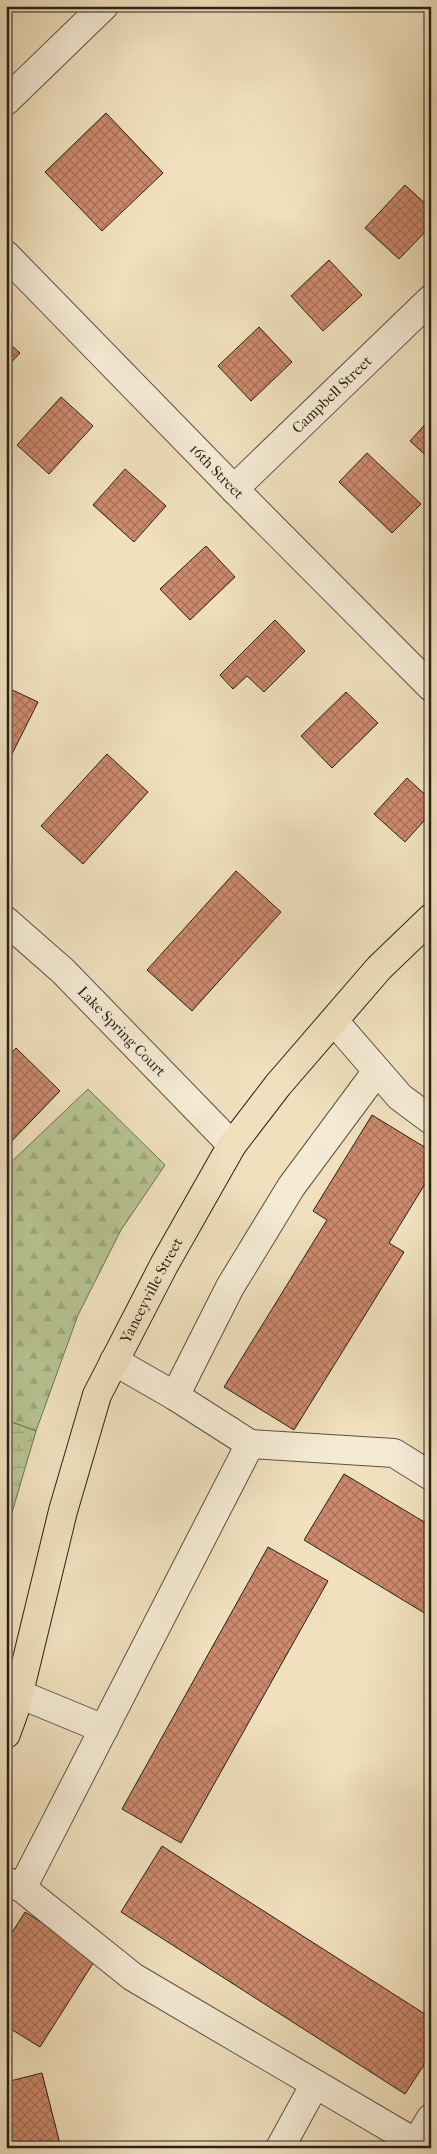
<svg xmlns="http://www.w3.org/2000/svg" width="437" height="2154" viewBox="0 0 437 2154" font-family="'IM FELL French Canon',serif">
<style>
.forest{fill:url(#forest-firs);stroke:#707256}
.wetland{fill:url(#wetland-marsh);stroke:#707256}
.building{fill:url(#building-cross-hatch);stroke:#292118}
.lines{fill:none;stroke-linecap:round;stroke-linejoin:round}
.minor-casing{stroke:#5b5142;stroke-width:30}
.major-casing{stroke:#292118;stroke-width:30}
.minor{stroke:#f5ebd5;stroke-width:28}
.major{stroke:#f0e0be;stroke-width:28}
.labels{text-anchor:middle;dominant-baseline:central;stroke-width:4;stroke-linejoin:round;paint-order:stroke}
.street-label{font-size:15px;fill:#292118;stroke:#f5ebd5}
</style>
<defs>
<pattern id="forest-firs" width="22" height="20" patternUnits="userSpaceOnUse" patternTransform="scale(1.25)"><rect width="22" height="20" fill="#b7c393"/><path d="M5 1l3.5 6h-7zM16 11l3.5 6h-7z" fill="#9da77e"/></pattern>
<pattern id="wetland-marsh" width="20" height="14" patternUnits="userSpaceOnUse" patternTransform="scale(1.25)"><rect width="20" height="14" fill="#b7c393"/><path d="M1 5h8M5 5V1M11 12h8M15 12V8" fill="none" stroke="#9da77e"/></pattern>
<pattern id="building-cross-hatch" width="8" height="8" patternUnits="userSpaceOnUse" patternTransform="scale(1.25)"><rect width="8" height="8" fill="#cd896d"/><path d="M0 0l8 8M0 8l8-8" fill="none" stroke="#a67059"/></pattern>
</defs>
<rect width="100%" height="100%" fill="#f0e0be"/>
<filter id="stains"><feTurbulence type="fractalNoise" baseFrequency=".004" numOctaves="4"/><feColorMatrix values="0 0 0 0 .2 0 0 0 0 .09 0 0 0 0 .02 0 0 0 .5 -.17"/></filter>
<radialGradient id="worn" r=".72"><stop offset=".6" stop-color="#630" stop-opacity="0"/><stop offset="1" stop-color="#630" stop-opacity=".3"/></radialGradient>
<polygon class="forest" points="88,1089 165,1165 121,1230 78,1315 36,1431 6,1420 6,1167"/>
<polygon class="wetland" points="6,1420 36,1431 6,1533"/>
<g class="building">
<polygon points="106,113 163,173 102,231 45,172"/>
<polygon points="405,185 431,209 431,226 399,259 365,228"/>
<polygon points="329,260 362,295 323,331 291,296"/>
<polygon points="259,327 292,362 251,401 218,366"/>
<polygon points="6,341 20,353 6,368"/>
<polygon points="61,397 93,426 49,474 17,445"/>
<polygon points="431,418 431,460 410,441"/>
<polygon points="367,453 421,504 392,533 339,482"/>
<polygon points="125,469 166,506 134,542 93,505"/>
<polygon points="206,546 235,577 190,620 160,589"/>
<polygon points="275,620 305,651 264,692 247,676 233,689 220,675"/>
<polygon points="6,687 38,702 6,766"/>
<polygon points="346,692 378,723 332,768 301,736"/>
<polygon points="107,754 148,792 83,864 41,826"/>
<polygon points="407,778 431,800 431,813 405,842 374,814"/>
<polygon points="236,871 281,912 192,1011 147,970"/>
<polygon points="16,1048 60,1091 6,1147 6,1059"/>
<polygon points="372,1115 431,1151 431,1174 389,1243 404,1252 294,1430 224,1387 327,1220 313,1211"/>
<polygon points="344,1474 431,1526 431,1617 304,1540"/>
<polygon points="268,1547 328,1581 181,1843 122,1809"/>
<polygon points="162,1846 431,2018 431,2054 405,2094 121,1912"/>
<polygon points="25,1912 97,1957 40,2047 6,2026 6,1942"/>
<polygon points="42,2073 61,2148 6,2148 6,2082"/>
</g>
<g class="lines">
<defs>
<g id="minor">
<polyline points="6,101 104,6"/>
<path id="s1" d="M6 255 234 489 431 687"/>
<path id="s2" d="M234 489 431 299"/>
<path id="s3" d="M6 921 63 971 232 1145"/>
<polyline points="334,1021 400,1097 431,1120"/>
<polyline points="175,1396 230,1287 291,1187 377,1071"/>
<polyline points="250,1444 394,1453 431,1476"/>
<polyline points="19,1694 104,1729"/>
<polyline points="6,1881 22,1888 250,1444 175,1396 114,1361"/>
<polyline points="22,1888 133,1977 416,2143 431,2118"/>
<polyline points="280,2148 315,2084"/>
</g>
<g id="major">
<path id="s4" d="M6 1734 15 1709 63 1511 97 1395 164 1265 232 1145 278 1085 379 968 431 918"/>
</g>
</defs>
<use href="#minor" class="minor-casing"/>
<use href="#major" class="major-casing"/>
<use href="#minor" class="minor"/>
<use href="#major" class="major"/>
</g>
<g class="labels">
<g class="street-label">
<text stroke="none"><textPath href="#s2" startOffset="136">Campbell Street</textPath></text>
<text stroke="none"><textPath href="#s1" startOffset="302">16th Street</textPath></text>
<text stroke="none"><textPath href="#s3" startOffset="160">Lake Spring Court</textPath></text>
<text stroke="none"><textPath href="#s4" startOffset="469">Yanceyville Street</textPath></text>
</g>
</g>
<rect width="437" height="2154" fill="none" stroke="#f0e0be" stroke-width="25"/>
<rect x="8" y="8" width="422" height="2139" fill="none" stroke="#292118" stroke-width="2.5"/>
<rect x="12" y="12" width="412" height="2129" fill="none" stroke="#292118"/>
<rect width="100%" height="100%" filter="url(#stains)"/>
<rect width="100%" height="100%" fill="url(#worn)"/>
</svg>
